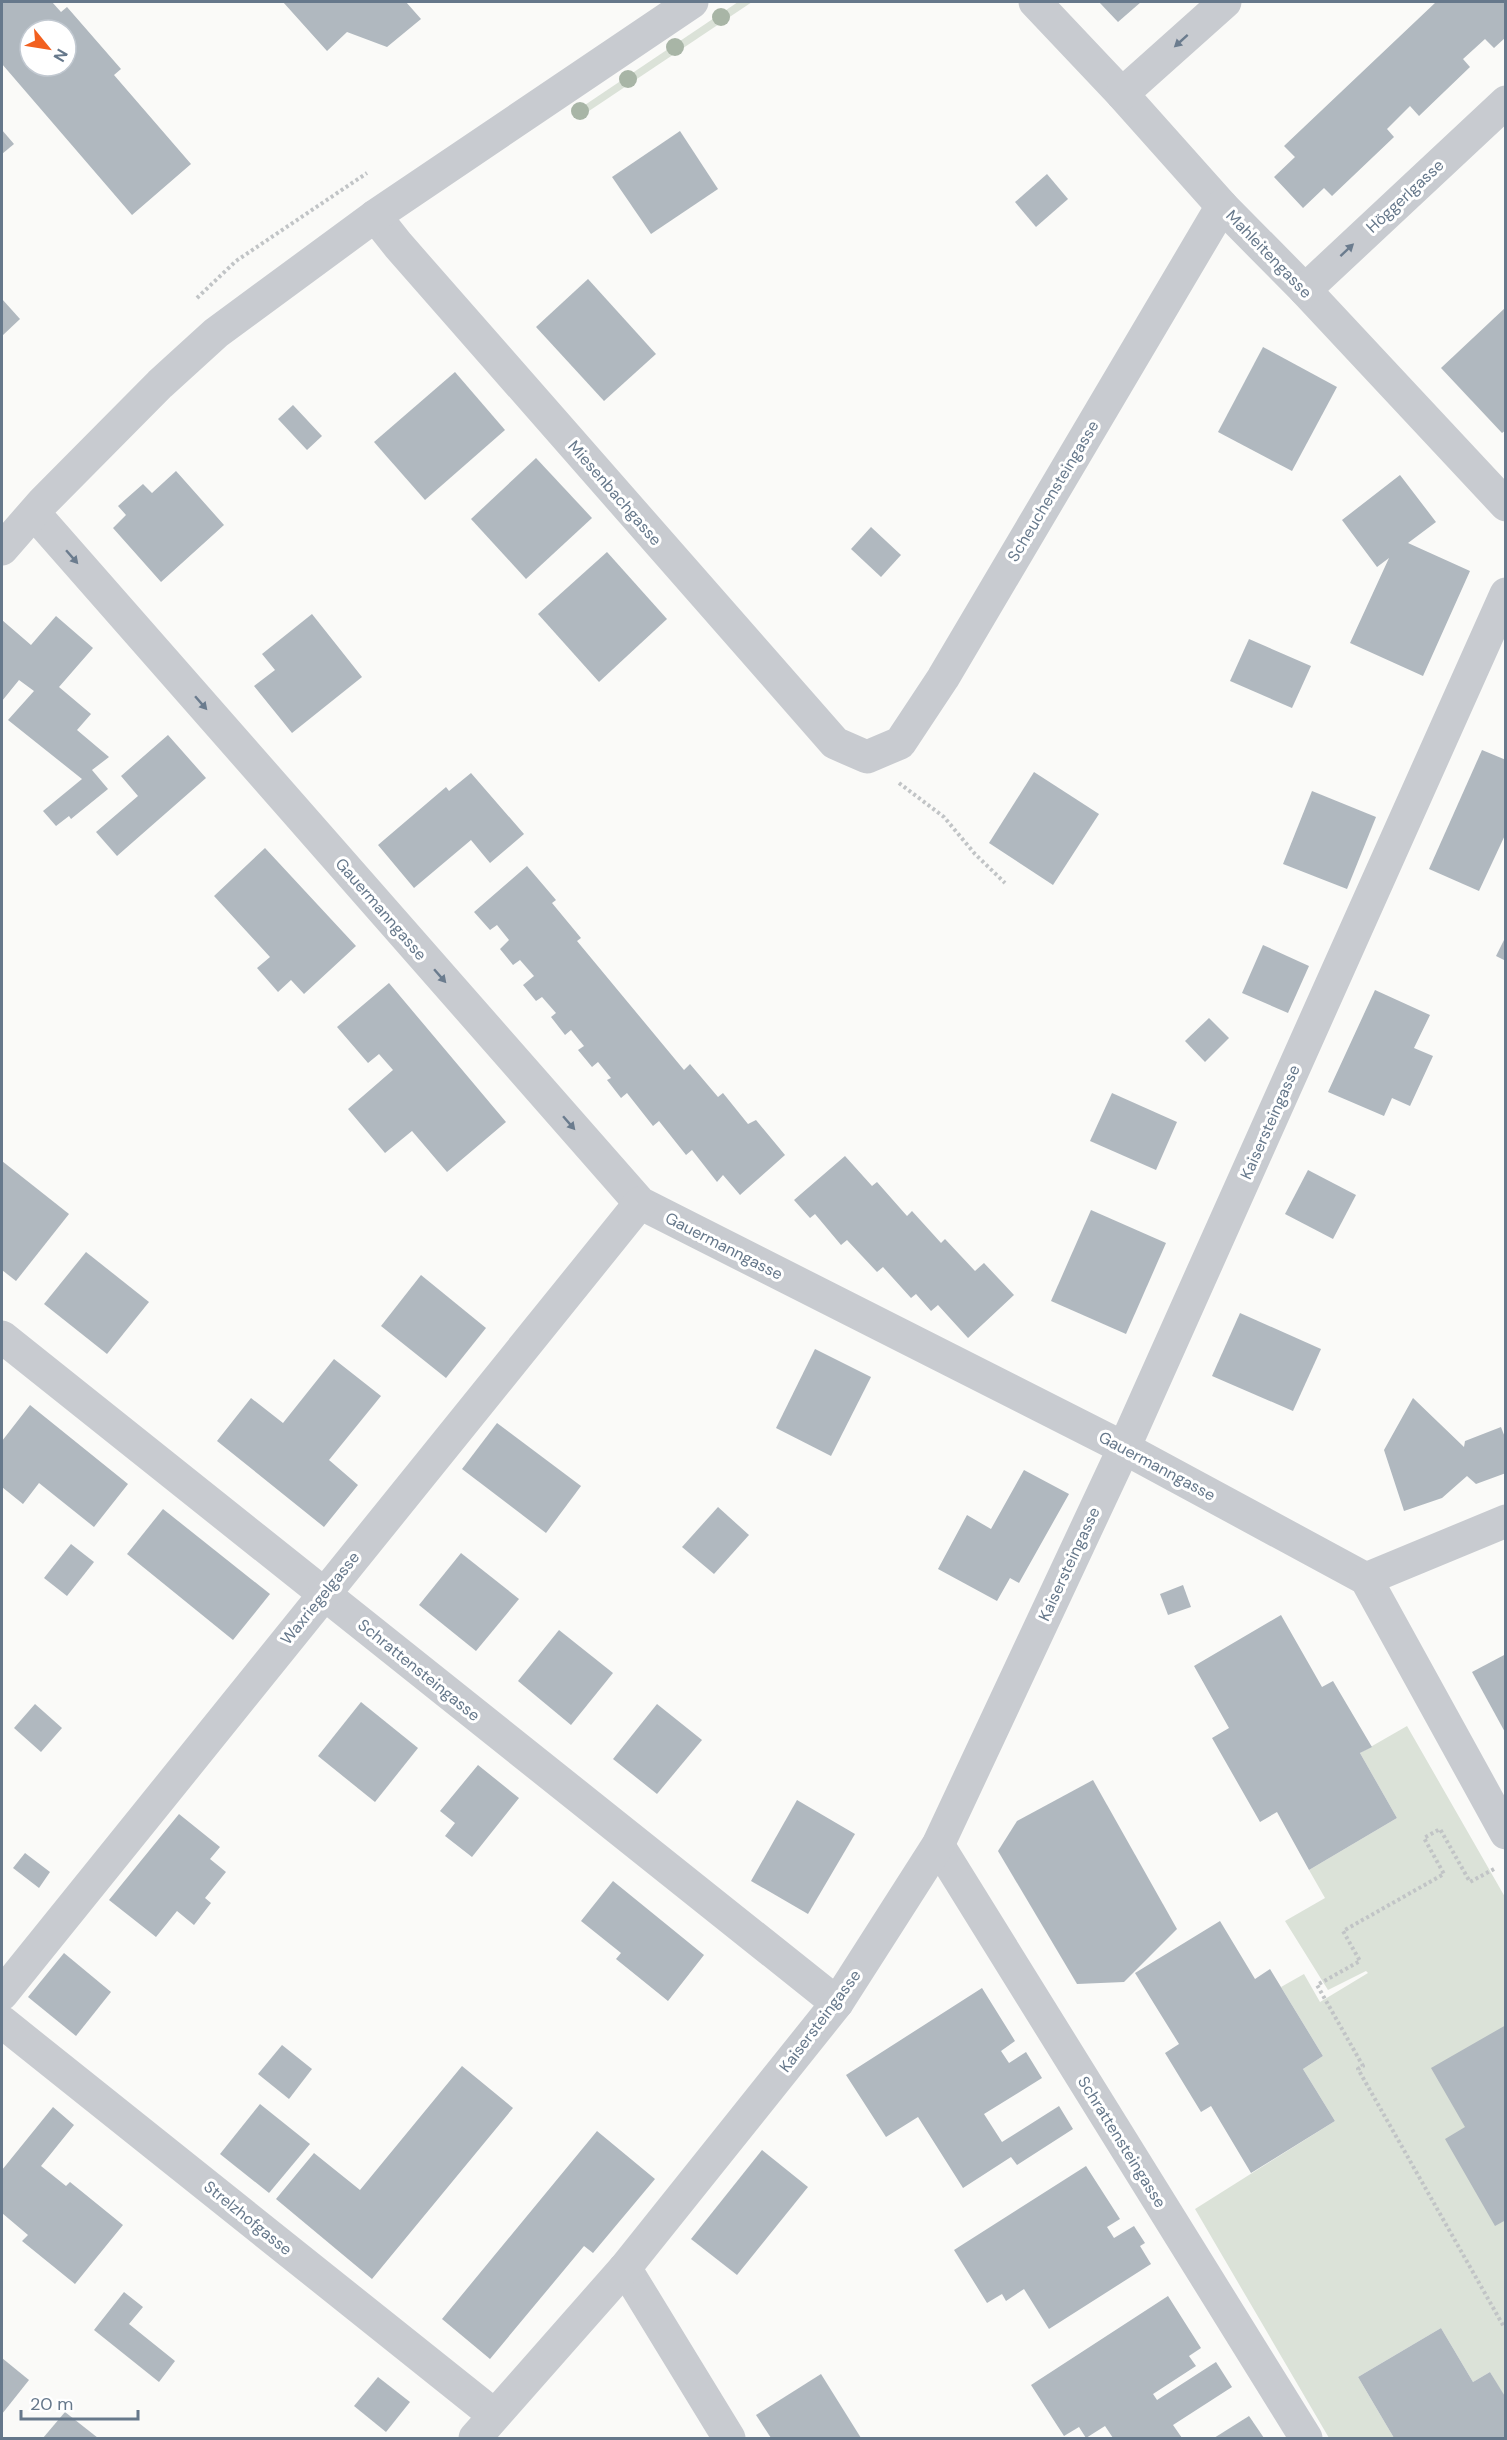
<svg xmlns="http://www.w3.org/2000/svg" width="1507" height="2440" viewBox="0 0 1507 2440" font-family="'DM Sans',sans-serif">
<style>
.green{fill:#dbe2d8}
.building{fill:#b0b8bf;fill-rule:evenodd}
.lines{fill:none;stroke-linecap:round;stroke-linejoin:round}
.path{stroke:#c1c4c6;stroke-width:4;stroke-dasharray:3 3;stroke-linecap:butt}
.minor{stroke:#c8cbd0;stroke-width:33}
.tree{fill:#a8b5a6}
.oneway{fill:#6b7c8e}
.labels{text-anchor:middle;dominant-baseline:central;stroke-width:6;stroke-linejoin:round;paint-order:stroke}
.street-label{font-size:16px;fill:#66788b;stroke:#fff}
</style>
<rect width="100%" height="100%" fill="#fafaf8"/>
<g class="green">
<polygon points="738,2 752,2 577,119 573,113"/>
<polygon points="1407,1726 1505,1897 1505,2398 1490,2372 1473,2382 1441,2328 1358,2377 1394,2438 1329,2438 1195,2209 1335,2121 1303,2069 1323,2056 1281,1987 1304,1974 1320,2002 1368,1973 1366,1971 1328,1990 1285,1921 1325,1898 1309,1870 1397,1818 1360,1753"/>
</g>
<g class="building">
<path d="M2 2H52L61 12 67 7 121 69 114 75 191 164 132 215 2 64ZM30 30H66V66H30Z"/>
<polygon points="283,2 406,2 421,19 387,47 347,32 327,51"/>
<polygon points="1099,2 1141,2 1118,22"/>
<polygon points="1436,2 1506,2 1506,37 1494,48 1485,39 1463,59 1470,67 1419,116 1410,106 1387,129 1394,137 1332,196 1324,188 1303,208 1274,177 1295,157 1284,146"/>
<polygon points="2,130 14,144 2,154"/>
<polygon points="680,131 718,189 651,234 612,177"/>
<polygon points="1047,174 1068,199 1036,227 1015,202"/>
<polygon points="588,279 656,354 604,401 536,327"/>
<polygon points="2,299 20,319 2,336"/>
<polygon points="1506,307 1506,430 1502,433 1441,368"/>
<polygon points="1263,347 1337,387 1292,471 1218,432"/>
<polygon points="455,372 505,430 425,500 374,442"/>
<polygon points="293,405 322,436 307,450 278,419"/>
<polygon points="536,458 592,518 526,579 471,519"/>
<polygon points="176,471 224,525 161,582 113,528 126,515 118,506 143,484 152,493"/>
<polygon points="1400,475 1436,522 1408,543 1470,571 1423,676 1350,643 1389,558 1377,567 1342,520"/>
<polygon points="871,527 901,555 881,577 851,549"/>
<polygon points="607,552 667,619 599,682 538,614"/>
<polygon points="312,614 362,677 292,733 254,686 275,670 262,654"/>
<polygon points="56,616 93,648 59,687 91,714 77,730 109,757 92,770 108,789 71,819 69,816 56,826 43,811 82,779 8,720 34,691 19,680 2,701 2,620 31,645"/>
<polygon points="1249,639 1311,666 1292,708 1230,681"/>
<polygon points="168,735 206,778 117,856 96,832 138,796 121,776"/>
<polygon points="1482,750 1506,760 1506,833 1479,891 1429,869"/>
<polygon points="1034,772 1099,814 1053,885 989,843"/>
<polygon points="471,773 524,834 490,863 471,840 414,888 378,845 446,787 449,791"/>
<polygon points="1312,791 1376,817 1347,889 1283,864"/>
<polygon points="265,848 356,946 304,994 291,980 278,992 257,968 270,957 214,896"/>
<polygon points="527,866 556,900 552,903 581,938 577,941 684,1070 690,1064 718,1097 723,1093 748,1124 756,1120 785,1155 740,1195 723,1175 717,1182 692,1150 686,1155 659,1121 653,1126 627,1093 621,1098 607,1080 611,1078 598,1062 592,1067 578,1050 584,1046 571,1030 565,1035 551,1017 556,1013 542,997 536,1001 523,985 534,976 520,960 513,965 500,949 509,940 497,925 490,930 474,912"/>
<polygon points="1506,936 1506,961 1496,956"/>
<polygon points="1263,945 1309,966 1288,1013 1242,993"/>
<polygon points="389,983 506,1122 447,1172 412,1131 385,1153 348,1109 393,1070 379,1054 368,1063 337,1027"/>
<polygon points="1375,990 1430,1015 1414,1048 1433,1056 1410,1106 1392,1098 1384,1116 1328,1092"/>
<polygon points="1209,1018 1229,1038 1205,1062 1185,1041"/>
<polygon points="1112,1093 1177,1122 1156,1170 1090,1141"/>
<polygon points="845,1156 872,1186 877,1182 907,1216 912,1211 941,1243 945,1239 975,1271 984,1263 1014,1295 968,1338 938,1305 931,1311 916,1294 911,1298 883,1267 877,1272 847,1240 841,1245 815,1214 810,1218 794,1200"/>
<polygon points="2,1161 69,1214 16,1281 2,1270"/>
<polygon points="1308,1170 1356,1195 1333,1239 1285,1214"/>
<polygon points="1091,1210 1166,1243 1126,1334 1051,1301"/>
<polygon points="86,1252 149,1302 107,1354 44,1304"/>
<polygon points="421,1275 486,1328 446,1378 381,1326"/>
<polygon points="1240,1313 1321,1349 1293,1411 1212,1376"/>
<polygon points="815,1349 871,1377 831,1456 776,1428"/>
<polygon points="334,1359 381,1396 329,1460 358,1485 324,1527 217,1441 251,1398 283,1423"/>
<polygon points="1413,1398 1464,1447 1465,1441 1501,1427 1506,1440 1506,1473 1476,1484 1467,1476 1442,1498 1404,1511 1384,1450"/>
<polygon points="30,1405 128,1484 94,1527 39,1483 23,1504 2,1487 2,1441"/>
<polygon points="497,1423 581,1486 546,1533 462,1469"/>
<polygon points="1024,1470 1069,1494 1019,1583 1010,1578 997,1601 938,1569 967,1515 991,1529"/>
<polygon points="718,1507 749,1535 714,1574 682,1547"/>
<polygon points="163,1509 270,1594 233,1640 127,1554"/>
<polygon points="71,1544 94,1562 67,1596 44,1578"/>
<polygon points="461,1553 519,1599 476,1651 419,1605"/>
<polygon points="1183,1585 1191,1607 1168,1615 1160,1594"/>
<polygon points="1281,1615 1322,1687 1333,1681 1372,1747 1360,1753 1397,1818 1309,1870 1277,1812 1260,1822 1212,1738 1229,1728 1194,1666"/>
<polygon points="559,1630 613,1673 571,1725 518,1681"/>
<polygon points="1506,1654 1506,1734 1472,1672"/>
<polygon points="361,1702 418,1748 375,1802 318,1756"/>
<polygon points="35,1704 62,1728 41,1752 14,1728"/>
<polygon points="657,1704 702,1740 657,1794 613,1759"/>
<polygon points="478,1765 519,1798 472,1857 445,1836 455,1823 440,1811"/>
<polygon points="1093,1780 1177,1929 1124,1982 1077,1984 998,1851 1017,1821"/>
<polygon points="797,1800 855,1834 808,1914 751,1881"/>
<polygon points="179,1814 220,1847 210,1859 226,1872 205,1898 211,1903 194,1925 177,1911 156,1937 109,1900"/>
<polygon points="25,1853 50,1872 39,1888 13,1868"/>
<polygon points="613,1881 704,1955 668,2001 616,1959 621,1953 581,1921"/>
<polygon points="1220,1921 1255,1979 1270,1969 1323,2056 1303,2069 1335,2121 1251,2173 1211,2106 1201,2112 1165,2053 1179,2044 1135,1973"/>
<polygon points="64,1953 111,1992 76,2036 28,1997"/>
<polygon points="982,1988 1015,2041 1001,2051 1009,2063 1026,2052 1042,2078 984,2114 1002,2142 1059,2106 1073,2129 1017,2165 1011,2157 963,2188 918,2117 886,2137 846,2075"/>
<polygon points="1506,2025 1506,2220 1495,2226 1445,2139 1465,2127 1431,2068"/>
<polygon points="282,2045 312,2069 289,2099 258,2074"/>
<polygon points="462,2066 513,2108 372,2279 276,2199 314,2153 360,2190"/>
<polygon points="260,2104 310,2144 269,2193 220,2154"/>
<polygon points="53,2107 74,2125 41,2166 66,2186 70,2182 123,2225 75,2284 22,2241 28,2235 2,2213 2,2170"/>
<polygon points="597,2131 655,2179 593,2253 584,2246 490,2359 442,2319"/>
<polygon points="762,2150 808,2187 737,2275 691,2239"/>
<polygon points="1086,2166 1120,2219 1107,2227 1114,2238 1134,2226 1145,2243 1140,2246 1151,2264 1049,2329 1024,2289 1006,2301 1002,2294 987,2303 954,2250"/>
<polygon points="124,2292 143,2307 129,2324 175,2361 159,2382 94,2330"/>
<polygon points="1168,2296 1201,2348 1189,2356 1196,2366 1153,2394 1157,2400 1216,2362 1232,2387 1173,2425 1182,2438 1113,2438 1105,2426 1086,2438 1079,2427 1064,2436 1031,2385"/>
<polygon points="1441,2328 1473,2382 1490,2372 1506,2398 1506,2438 1394,2438 1358,2377"/>
<polygon points="2,2358 29,2380 2,2414"/>
<polygon points="821,2374 861,2438 771,2438 756,2415"/>
<polygon points="378,2377 410,2402 386,2432 354,2406"/>
<polygon points="65,2412 98,2438 43,2438"/>
<polygon points="1249,2416 1264,2438 1214,2438"/>
</g>
<g class="lines">
<g class="path">
<polyline points="197,298 236,261 367,173"/>
<polyline points="899,783 944,817 975,854 1005,883"/>
<polyline points="1494,1869 1470,1882 1440,1829 1424,1838 1444,1874 1343,1931 1360,1961 1317,1985 1363,2066 1358,2069 1504,2327 1506,2326"/>
</g>
<g class="minor">
<polyline points="1035,2 1122,94 1222,206 1305,290 1506,505"/>
<polyline points="1122,94 1225,2"/>
<polyline points="375,216 398,245 835,743 867,757 900,743 943,678 1222,206"/>
<polyline points="1305,290 1506,102"/>
<polyline points="34,513 640,1203 1124,1448 1366,1579 1506,1833"/>
<polyline points="2,549 43,502 160,384 216,333 375,216 692,2"/>
<polyline points="2,1337 837,2003"/>
<polyline points="1366,1579 1506,1521"/>
<polyline points="938,1845 1306,2438"/>
<polyline points="2,1994 640,1203"/>
<polyline points="2,2022 494,2415"/>
<polyline points="625,2268 729,2438"/>
<polyline points="475,2438 625,2268 837,2003 938,1845 1124,1448 1506,594"/>
</g>
</g>
<g class="tree">
<circle cx="721" cy="17" r="9"/>
<circle cx="675" cy="47" r="9"/>
<circle cx="628" cy="79" r="9"/>
<circle cx="580" cy="111" r="9"/>
</g>
<defs><path id="oneway-solid" d="M-6-.8H1V-3.2L6.5 0L1 3.2V.8H-6Z" transform="scale(1.5)"/></defs>
<g class="oneway">
<use href="#oneway-solid" transform="translate(1181 41) rotate(138)"/>
<use href="#oneway-solid" transform="translate(1347 250) rotate(-43)"/>
<use href="#oneway-solid" transform="translate(72 557) rotate(49)"/>
<use href="#oneway-solid" transform="translate(201 703) rotate(49)"/>
<use href="#oneway-solid" transform="translate(440 976) rotate(49)"/>
<use href="#oneway-solid" transform="translate(569 1123) rotate(49)"/>
</g>
<g class="labels">
<g class="street-label">
<text transform="translate(1405 196) rotate(-43)">Höggerlgasse</text>
<text transform="translate(1269 254) rotate(46)">Mahleitengasse</text>
<text transform="translate(1053 491) rotate(-59)">Scheuchensteingasse</text>
<text transform="translate(615 493) rotate(49)">Miesenbachgasse</text>
<text transform="translate(381 909) rotate(49)">Gauermanngasse</text>
<text transform="translate(1270 1122) rotate(-66)">Kaisersteingasse</text>
<text transform="translate(724 1246) rotate(27)">Gauermanngasse</text>
<text transform="translate(1157 1466) rotate(28)">Gauermanngasse</text>
<text transform="translate(1069 1564) rotate(-65)">Kaisersteingasse</text>
<text transform="translate(320 1598) rotate(-51)">Waxriegelgasse</text>
<text transform="translate(419 1670) rotate(39)">Schrattensteingasse</text>
<text transform="translate(820 2021) rotate(-53)">Kaisersteingasse</text>
<text transform="translate(1122 2142) rotate(58)">Schrattensteingasse</text>
<text transform="translate(248 2218) rotate(39)">Strelzhofgasse</text>
</g>
</g>
<rect width="1507" height="2440" fill="none" stroke="#66788b" stroke-width="6"/>
<g transform="translate(48 48) rotate(120)"><circle r="28" fill="#ffffff" stroke="#c2c9d1" stroke-width="1.5"/>
<path d="M0-4.5L10 22L0 15L-10 22Z" fill="#f2601f"/>
<text y="-9" font-size="16" font-weight="bold" text-anchor="middle" fill="#66788b">N</text>
</g>
<path d="M21 2410v9h117v-9" fill="none" stroke="#66788b" stroke-width="3"/>
<text x="30" y="2410" font-size="18" fill="#66788b" stroke="#ffffff" stroke-width="4.5" paint-order="stroke">20 m</text>
</svg>
